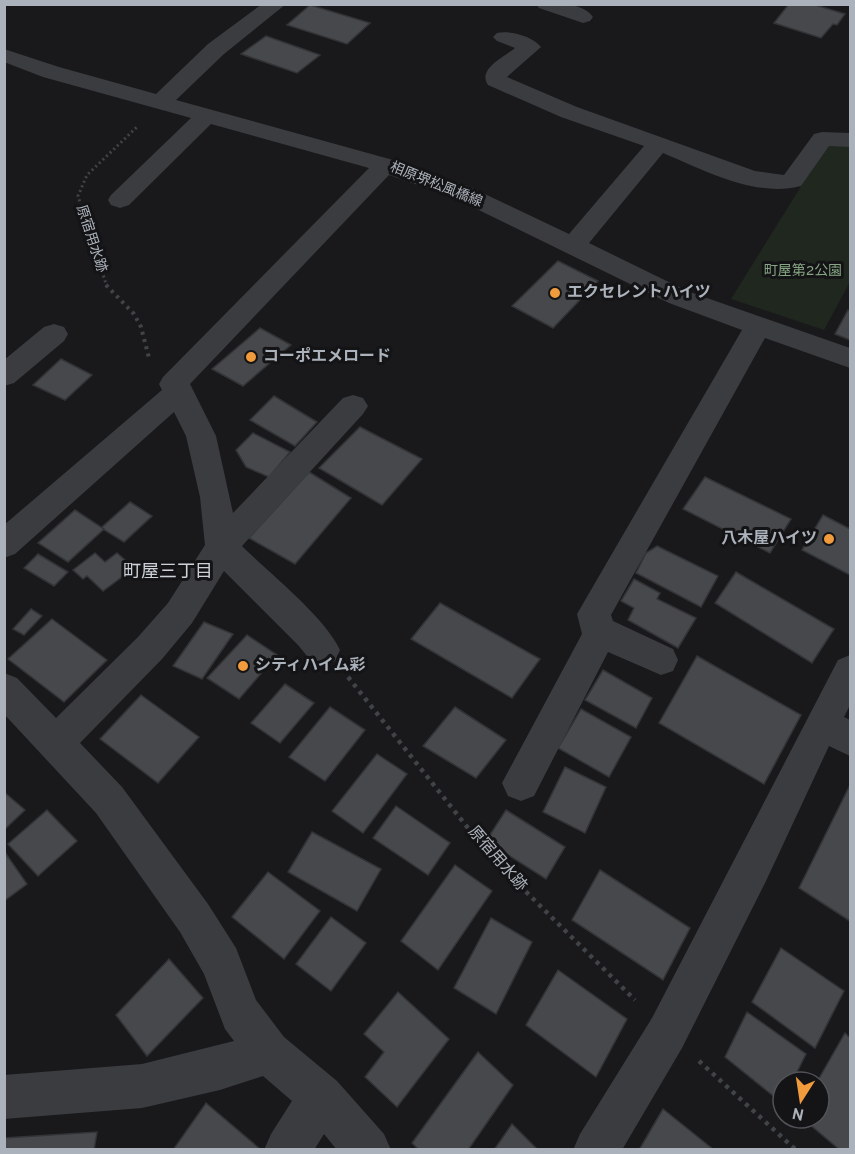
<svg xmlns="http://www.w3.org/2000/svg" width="855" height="1154" viewBox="0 0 855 1154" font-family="Overpass,'Noto Sans JP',sans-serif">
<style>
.green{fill:#1f271f}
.building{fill:#46484b;stroke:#333437;stroke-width:1.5}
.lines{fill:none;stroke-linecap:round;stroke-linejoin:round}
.path-far2{stroke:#404347;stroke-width:3;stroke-dasharray:2 3;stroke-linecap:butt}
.path-far1{stroke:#404347;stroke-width:4;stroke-dasharray:3 4.5;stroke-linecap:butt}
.path{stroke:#404347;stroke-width:4.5;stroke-dasharray:4 5;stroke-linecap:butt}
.minor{fill:#3a3c40;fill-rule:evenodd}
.poi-dot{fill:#f19b3c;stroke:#141416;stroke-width:2}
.labels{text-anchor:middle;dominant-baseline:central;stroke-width:6;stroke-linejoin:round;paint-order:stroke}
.far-street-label{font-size:14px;fill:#acb2bb;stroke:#141416}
.far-park-label{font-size:14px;fill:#86a583;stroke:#141416}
.poi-label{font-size:16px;font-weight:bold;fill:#acb2bb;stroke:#141416;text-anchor:start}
.street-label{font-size:16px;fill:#acb2bb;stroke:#141416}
.neighbourhood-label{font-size:18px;fill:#cdd1d7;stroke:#141416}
</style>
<rect width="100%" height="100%" fill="#19191b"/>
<polygon class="green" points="838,145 850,147 850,282 824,330 731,299 826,146"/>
<g class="building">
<polygon points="789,4 812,4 845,14 837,25 833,24 821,38 774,23"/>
<polygon points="310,5 370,23 347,44 287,25"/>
<polygon points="266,36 320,55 297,73 241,54"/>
<polygon points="558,261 598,281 553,328 512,306"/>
<polygon points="848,310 850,311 850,340 835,334"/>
<polygon points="260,328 291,345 243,386 212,369"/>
<polygon points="61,359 92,375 65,400 33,385"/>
<polygon points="274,396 317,422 295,446 250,420"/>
<polygon points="360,427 422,459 382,505 319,468"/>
<polygon points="253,433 290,452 269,477 246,467 236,450"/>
<polygon points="309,472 351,498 295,564 249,538"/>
<polygon points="705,477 791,519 770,553 683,509"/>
<polygon points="130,502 152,516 124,542 101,528"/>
<polygon points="75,510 104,529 68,562 38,543"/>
<polygon points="823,515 850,529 850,575 802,550"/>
<polygon points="657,546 718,576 701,607 636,573 646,553"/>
<polygon points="95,553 105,562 117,553 134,568 103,591 87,576 83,579 73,570"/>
<polygon points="38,554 68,572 54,586 24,568"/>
<polygon points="736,572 834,629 812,663 715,603"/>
<polygon points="634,579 660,593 657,599 696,618 678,648 628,620 634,608 621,601"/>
<polygon points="440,603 540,659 512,698 411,639"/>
<polygon points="31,609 42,616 24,635 13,629"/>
<polygon points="52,619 107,660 64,702 8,659"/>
<polygon points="204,622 233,634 202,679 173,666"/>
<polygon points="247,635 277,655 239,699 207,678"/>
<polygon points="697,656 801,715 764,784 659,723"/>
<polygon points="603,670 652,698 636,728 585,700"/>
<polygon points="285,684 314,703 280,743 251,723"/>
<polygon points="141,695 199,737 158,783 100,739"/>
<polygon points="330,707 365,730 325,781 289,757"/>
<polygon points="455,707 506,740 476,778 423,746"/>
<polygon points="581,709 631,737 609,777 558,748"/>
<polygon points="377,754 407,774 363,833 332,811"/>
<polygon points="565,767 606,787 585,833 543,812"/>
<polygon points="850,785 850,921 799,888"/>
<polygon points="4,792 25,810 4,830"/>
<polygon points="396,806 450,843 428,875 373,838"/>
<polygon points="47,810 77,841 38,876 8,844"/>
<polygon points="506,810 565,847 546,879 486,841"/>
<polygon points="312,832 381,869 357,911 288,872"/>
<polygon points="4,851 27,884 4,901"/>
<polygon points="455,865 492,891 438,970 401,941"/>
<polygon points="600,870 690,928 663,980 572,920"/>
<polygon points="268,872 320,911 284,959 232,917"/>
<polygon points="331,917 366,943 331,991 296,964"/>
<polygon points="491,918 532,942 496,1014 454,988"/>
<polygon points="781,948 844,991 815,1048 752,1002"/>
<polygon points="169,959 203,998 147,1056 116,1015"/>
<polygon points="558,970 627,1019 596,1077 526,1025"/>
<polygon points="398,992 449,1039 397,1107 365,1077 384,1052 364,1034"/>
<polygon points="747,1012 806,1054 792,1082 783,1082 782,1103 725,1057"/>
<polygon points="845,1033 850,1038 850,1150 840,1150 802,1118 819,1118 819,1082 817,1082"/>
<polygon points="478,1052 513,1085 468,1150 419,1150 412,1143"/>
<polygon points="206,1103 260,1149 259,1150 173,1150"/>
<polygon points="663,1109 714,1150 639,1150"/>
<polygon points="512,1124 538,1150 494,1150"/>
<polygon points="97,1132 94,1150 4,1150 4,1138"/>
</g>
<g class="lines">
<polyline class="path-far2" points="107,287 78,196 87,175 138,126"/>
<polyline class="path-far1" points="106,285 134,314 141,327 149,358"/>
<g class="path">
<polyline points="348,677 491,857 635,1000"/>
<polyline points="699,1061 796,1150"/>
</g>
<g class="minor">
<path d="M262 4H286L224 54 176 100 393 160 470 187 569 234 644 146 561 117 488 85C477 69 504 57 515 48L497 41 493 37 497 33C509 30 533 36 541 47L507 77 577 107 755 171 784 175 814 134 822 132 850 133V147L829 146 801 186C755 198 704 170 663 153L589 243 687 291 850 348V368L765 338 611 615 613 621 673 649 678 660 673 671 661 675 608 652 534 796 521 801 508 796 502 783 582 634 577 614 742 330 669 303 452 197 389 175 190 384 216 436 233 513 343 398 353 395 363 398 368 406 363 414 242 546C269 573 325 617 340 650L335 661 323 665 311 661 298 645 224 571 192 623 162 659 80 743 122 787 208 904 236 948 256 1000 284 1037 337 1081 384 1134 391 1150H337L324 1134 314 1150H264L271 1134 292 1101 263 1076 220 1090 142 1108 4 1119V1075L142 1064 234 1041 225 1029 204 974 180 932 96 813 4 714V673L17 678 56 718 138 637 168 603 205 545 200 497 186 436 174 412 15 554 4 558V525L162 390 159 384 163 377 369 168 211 124 129 205 120 208 111 205 108 200 111 195 191 118 43 77 4 62V49L59 67 156 94 208 44Z"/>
<path d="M536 4C553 4 582 1 593 17L590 21 583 23 539 8Z"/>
<polygon points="54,324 64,327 68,334 64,341 14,383 4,386 4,360 44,327"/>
<polygon points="850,655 850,705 844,717 850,720 850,756 829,746 766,881 682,1048 622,1150 573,1150 580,1134 652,1018 838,660"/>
</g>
</g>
<g class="poi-dot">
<circle cx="555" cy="293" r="6"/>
<circle cx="251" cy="357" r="6"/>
<circle cx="829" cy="539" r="6"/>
<circle cx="243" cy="666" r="6"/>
</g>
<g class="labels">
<g class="far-street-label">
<text transform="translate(436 185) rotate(22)">相原堺松風橋線</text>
<text transform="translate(91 239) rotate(72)">原宿用水跡</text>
</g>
<g class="far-park-label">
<text x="803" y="271">町屋第2公園</text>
</g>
<g class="poi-label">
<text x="567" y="293">エクセレントハイツ</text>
<text x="263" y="357">コーポエメロード</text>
<text x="817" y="539" text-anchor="end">八木屋ハイツ</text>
<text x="255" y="666">シティハイム彩</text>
</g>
<g class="street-label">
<text transform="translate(497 859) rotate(49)">原宿用水跡</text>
</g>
<g class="neighbourhood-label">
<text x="168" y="572">町屋三丁目</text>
</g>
</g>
<rect width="855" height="1154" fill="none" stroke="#acb2bb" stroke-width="12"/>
<g transform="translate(801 1100) rotate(192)"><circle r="28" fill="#141416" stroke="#515358" stroke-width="1.5"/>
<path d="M0-4.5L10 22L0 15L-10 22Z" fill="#f19b3c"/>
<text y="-9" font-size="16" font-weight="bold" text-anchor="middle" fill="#acb2bb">N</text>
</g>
</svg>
